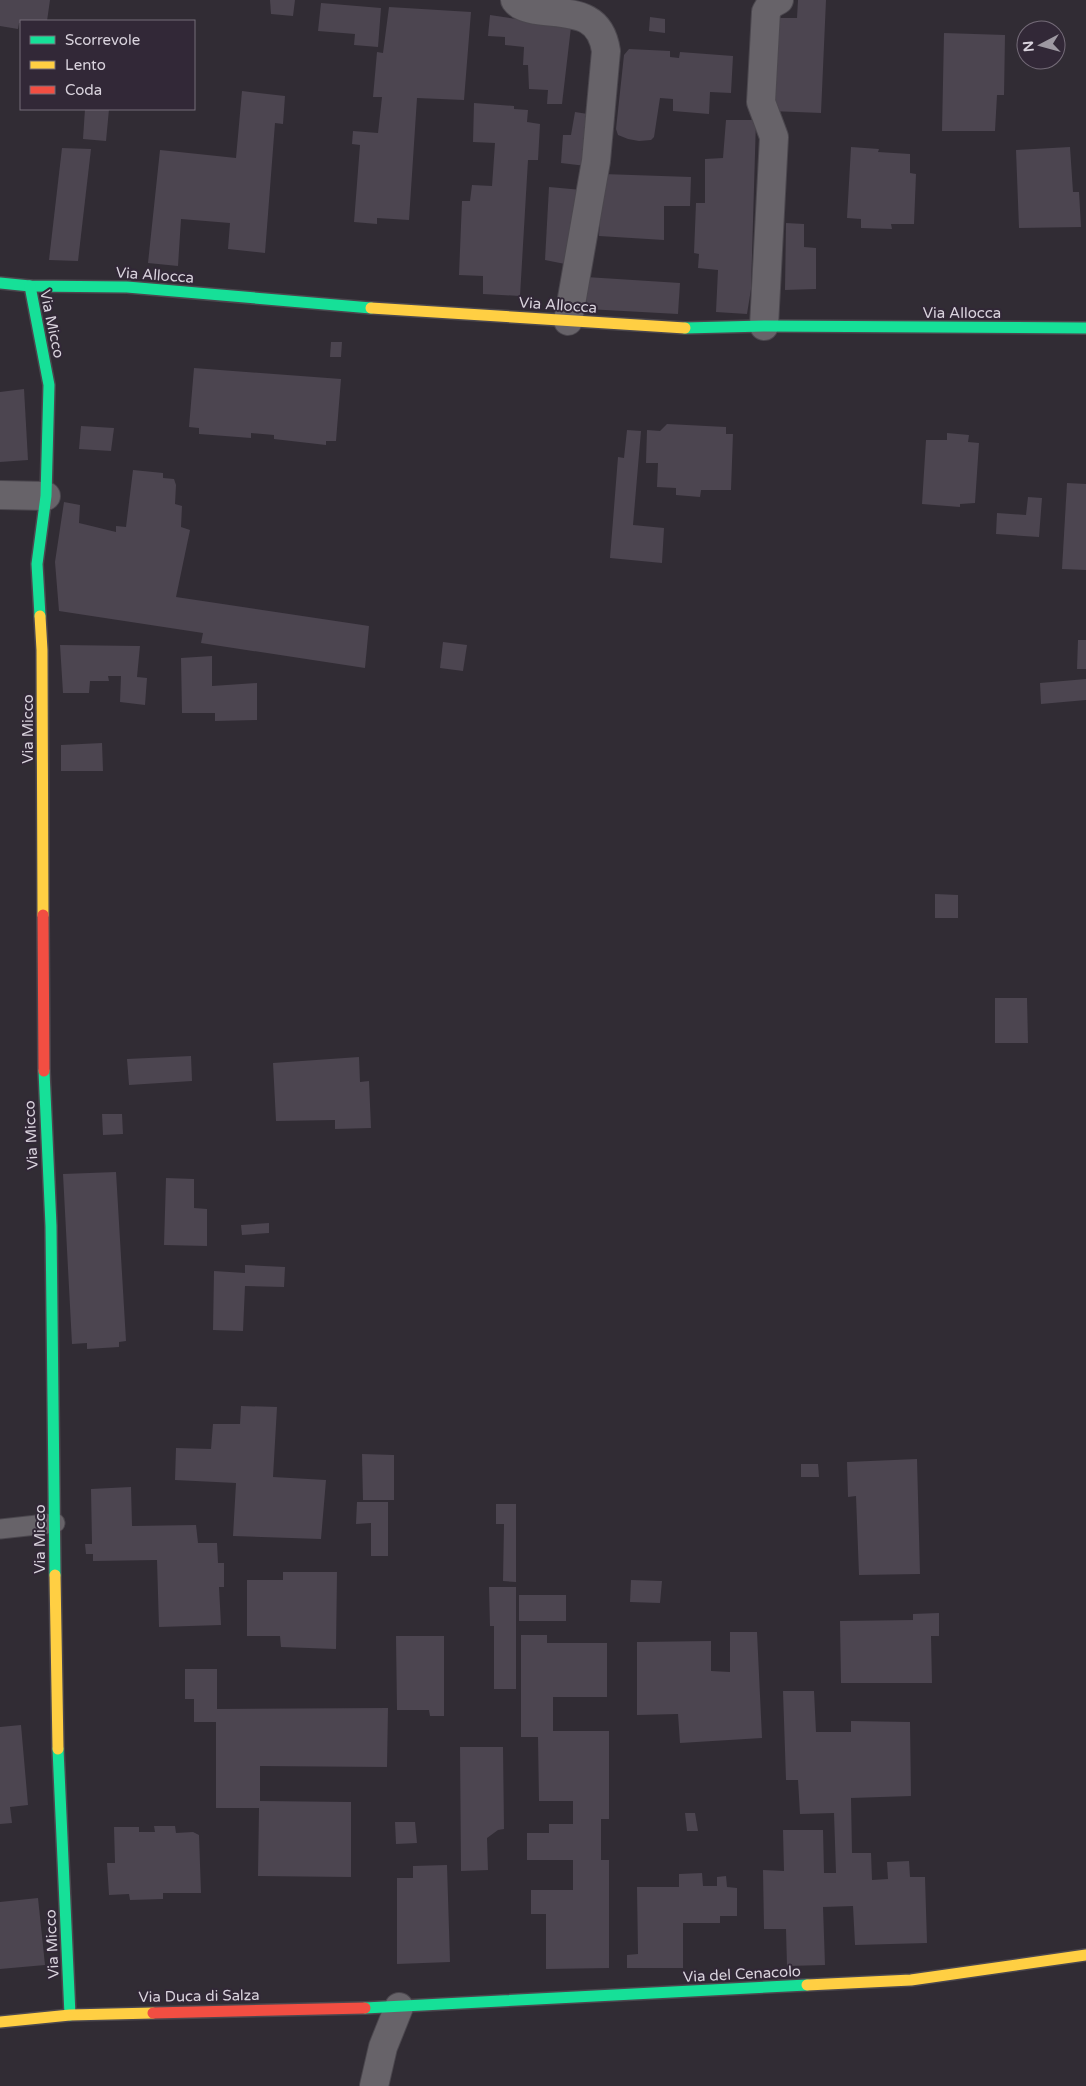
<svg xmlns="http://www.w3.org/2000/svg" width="1086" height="2086" viewBox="0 0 1086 2086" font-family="'Varela Round',sans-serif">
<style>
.building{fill:#4c4550}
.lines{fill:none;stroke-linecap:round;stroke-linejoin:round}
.lane-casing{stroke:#4b474e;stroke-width:21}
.street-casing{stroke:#4b474e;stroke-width:30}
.fast-casing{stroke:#4b474e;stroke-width:14}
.slow-casing{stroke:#4b474e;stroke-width:14}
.jam-casing{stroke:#4b474e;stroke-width:14}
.lane{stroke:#676369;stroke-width:19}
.street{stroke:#676369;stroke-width:28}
.fast{stroke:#16e098;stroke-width:11}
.slow{stroke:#ffcf43;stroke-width:11}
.jam{stroke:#f24e42;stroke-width:11}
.labels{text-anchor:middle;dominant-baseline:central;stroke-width:4;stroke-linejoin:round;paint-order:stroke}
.street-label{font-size:15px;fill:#d9d3dd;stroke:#322837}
</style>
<rect width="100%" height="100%" fill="#312c34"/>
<g class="building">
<polygon points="0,0 50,0 47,21 21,21 21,23 19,23 18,29 0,26"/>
<polygon points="270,0 295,0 293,16 271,14"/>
<polygon points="798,0 826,0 821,113 771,111 775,18 797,18"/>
<polygon points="321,3 381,8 378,47 354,45 355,34 318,31"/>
<polygon points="389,7 471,12 464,100 417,98 409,220 377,218 377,224 354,222 360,145 352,144 353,131 378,133 382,97 373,97 377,52 383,53"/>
<polygon points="490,15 571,27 562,104 547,104 548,90 529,89 528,65 523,65 524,47 505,45 505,37 488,36"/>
<polygon points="650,17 665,19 665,33 649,31"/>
<polygon points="944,33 1005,35 1004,95 997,95 995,131 942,131"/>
<polygon points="629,49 670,51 670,57 679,58 680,52 733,56 731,93 710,92 709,114 673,111 673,99 660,98 654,137 651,140 639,141 628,139 618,135 616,129 624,55"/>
<polygon points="242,91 285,96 283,124 275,123 265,253 228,249 230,223 181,219 178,266 148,263 160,150 236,158"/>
<polygon points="474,103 514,106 514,109 528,110 527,122 540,124 538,160 528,160 520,296 483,294 483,276 459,275 462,201 470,201 472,185 492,186 495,143 473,142"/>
<polygon points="85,109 109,109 106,141 83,139"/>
<polygon points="575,112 594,115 586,166 561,163 563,135 571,135"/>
<polygon points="726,120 756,120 751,289 747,314 716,312 718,270 698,268 699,254 694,253 696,203 705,203 705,159 723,158"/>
<polygon points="851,147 879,149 878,152 910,154 910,173 916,174 914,224 891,224 892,229 861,228 861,219 847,218"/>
<polygon points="1070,147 1073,192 1079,192 1081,227 1019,228 1016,150"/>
<polygon points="62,148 91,149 78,261 49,260"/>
<polygon points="603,174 691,177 690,206 664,206 664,240 599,236"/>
<polygon points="549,187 582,190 570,265 545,260"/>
<polygon points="786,223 804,224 804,247 816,248 816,289 785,290"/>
<polygon points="586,277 680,283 678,314 587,309"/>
<polygon points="331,342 342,342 341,357 330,357"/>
<polygon points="194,368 341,379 336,441 326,441 326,445 274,439 274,435 251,433 251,438 199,434 199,428 189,427"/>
<polygon points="24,389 28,460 0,462 0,392"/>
<polygon points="667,424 726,427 726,434 733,434 731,490 701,490 700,497 676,495 676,488 657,487 658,463 646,463 647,430 660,431"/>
<polygon points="81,426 114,428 111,451 79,449"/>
<polygon points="627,430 641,431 633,525 664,528 662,563 610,558 618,457 624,458"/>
<polygon points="947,433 969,435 968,442 979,443 975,503 960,504 960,507 922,504 926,440 947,440"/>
<polygon points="133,470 163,473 163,478 174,479 176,485 175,504 182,506 181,527 190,530 176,597 369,626 365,668 201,643 203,633 59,611 55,562 64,502 80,505 79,523 116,532 116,526 126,527"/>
<polygon points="1067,483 1086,484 1086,570 1062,569"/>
<polygon points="1028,497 1042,498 1039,537 996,534 997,513 1026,515"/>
<polygon points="1078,640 1086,640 1086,669 1077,669"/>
<polygon points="443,642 467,645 463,671 440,668"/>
<polygon points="60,645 140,646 137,677 147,678 145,705 120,702 121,676 108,676 109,681 90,681 89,693 63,693"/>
<polygon points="212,656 212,686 257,683 257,720 215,721 215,713 182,713 181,658"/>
<polygon points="1086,679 1086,700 1041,704 1040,683"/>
<polygon points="102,743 103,771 61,771 61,745"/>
<polygon points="935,894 958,895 958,918 935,918"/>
<polygon points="995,998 1027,998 1028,1043 995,1043"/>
<polygon points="191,1056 192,1081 129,1085 127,1059"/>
<polygon points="359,1057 360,1082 369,1081 371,1128 335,1129 335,1120 276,1121 273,1063"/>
<polygon points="102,1114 122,1114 123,1134 103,1135"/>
<polygon points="116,1172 126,1341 119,1342 119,1347 87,1349 87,1343 72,1344 63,1174"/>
<polygon points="166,1178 194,1179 194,1208 207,1209 207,1246 164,1245"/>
<polygon points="269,1223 269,1233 242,1235 241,1225"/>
<polygon points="245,1265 285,1267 284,1287 245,1286 243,1331 213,1330 214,1271 245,1273"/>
<polygon points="241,1406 277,1407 273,1477 326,1480 321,1539 233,1536 236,1483 175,1480 176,1448 211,1449 213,1424 240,1424"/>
<polygon points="362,1454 394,1455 394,1500 363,1500"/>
<polygon points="917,1459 920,1574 859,1575 856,1496 848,1497 847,1462"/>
<polygon points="801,1464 818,1464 819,1477 801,1477"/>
<polygon points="131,1487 132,1526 196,1525 198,1543 217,1543 218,1563 224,1563 224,1587 219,1587 221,1625 159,1627 157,1560 93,1561 93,1554 86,1554 85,1544 92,1544 91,1489"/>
<polygon points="357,1502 388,1502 388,1556 371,1556 371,1523 356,1524"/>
<polygon points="496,1504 516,1504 516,1582 503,1581 504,1524 496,1524"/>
<polygon points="283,1572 337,1572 336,1649 281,1647 280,1636 247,1636 247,1580 283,1580"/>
<polygon points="631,1580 662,1581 660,1603 630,1602"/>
<polygon points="489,1587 516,1587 516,1689 494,1689 494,1626 490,1626"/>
<rect x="519" y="1595" width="47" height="26"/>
<polygon points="939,1613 939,1636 931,1636 932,1683 841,1683 840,1621 913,1620 913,1614"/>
<polygon points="730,1632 757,1632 762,1738 680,1743 678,1714 637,1715 637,1642 711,1641 711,1671 730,1672"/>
<polygon points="521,1635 547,1635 547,1643 607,1643 607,1697 553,1697 553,1731 609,1731 609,1819 601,1819 601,1860 609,1860 609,1968 546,1969 546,1914 531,1914 531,1890 573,1890 573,1860 527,1860 527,1833 549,1833 549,1824 573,1824 573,1801 539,1801 538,1737 521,1737"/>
<polygon points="396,1636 444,1636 444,1716 430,1716 429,1710 397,1710"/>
<polygon points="185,1669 217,1669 217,1709 388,1708 387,1767 260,1766 260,1801 351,1802 351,1877 258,1876 259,1808 216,1808 216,1722 194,1722 194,1699 185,1699"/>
<polygon points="783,1691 814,1691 816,1732 851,1732 851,1721 910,1722 911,1796 851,1798 852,1853 871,1853 872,1880 888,1879 887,1862 909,1861 910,1877 925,1877 927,1943 855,1945 853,1906 823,1907 825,1965 787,1966 786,1929 764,1929 763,1870 784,1871 783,1830 823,1830 824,1873 836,1873 834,1813 800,1814 798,1780 786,1780"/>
<polygon points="21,1725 28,1805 10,1807 12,1823 0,1824 0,1727"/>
<polygon points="460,1747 503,1747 504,1829 498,1830 487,1838 488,1870 461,1871"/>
<polygon points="685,1813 695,1813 698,1831 687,1831"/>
<polygon points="395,1822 415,1822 417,1843 396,1844"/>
<polygon points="154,1826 175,1826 176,1833 193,1832 199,1835 201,1893 163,1893 163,1899 130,1900 129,1894 109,1895 107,1863 115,1863 114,1827 139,1827 139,1832 155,1832"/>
<polygon points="447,1865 450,1962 397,1964 397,1878 413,1878 413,1866"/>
<polygon points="702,1873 703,1886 717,1886 717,1877 726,1876 727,1887 737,1888 737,1916 720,1916 720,1923 683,1923 683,1968 627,1968 627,1955 638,1954 637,1887 679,1887 679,1874"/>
<polygon points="38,1898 45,1965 0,1969 0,1902"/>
</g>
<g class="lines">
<defs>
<polyline id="lane" points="0,1529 55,1523"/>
<g id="street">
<path d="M515 0C520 7 527 8 536 10 569 15 600 10 606 51L596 161 568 321"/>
<polyline points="764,326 774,137 761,102 766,12 770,5 779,0"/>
<polyline points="0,495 46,496"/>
<polyline points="374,2086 383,2047 399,2007"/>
</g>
<g id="fast">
<polyline points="0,283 30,286 127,287 371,308"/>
<polyline points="30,286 49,385 46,496 37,564 40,616"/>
<polyline points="685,328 764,326 1086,328"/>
<polyline points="44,1071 51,1226 55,1575"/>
<polyline points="58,1749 70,2015"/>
<polyline points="365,2008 807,1985"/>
</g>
<g id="slow">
<polyline points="371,308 685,328"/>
<polyline points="40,616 42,650 43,915"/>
<polyline points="55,1575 58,1749"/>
<polyline points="807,1985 911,1980 1086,1955"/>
<polyline points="0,2022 70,2015 153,2013"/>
</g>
<g id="jam">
<polyline points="43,915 44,1071"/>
<polyline points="153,2013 365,2008"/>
</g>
</defs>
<use href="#lane" class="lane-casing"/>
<use href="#street" class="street-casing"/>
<use href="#fast" class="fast-casing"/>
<use href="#slow" class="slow-casing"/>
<use href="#jam" class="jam-casing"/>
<use href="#lane" class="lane"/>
<use href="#street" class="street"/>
<use href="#fast" class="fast"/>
<use href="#slow" class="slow"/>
<use href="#jam" class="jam"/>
</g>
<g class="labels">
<g class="street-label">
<text transform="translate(155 275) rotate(4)">Via Allocca</text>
<text transform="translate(558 305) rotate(4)">Via Allocca</text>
<text x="962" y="313">Via Allocca</text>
<text transform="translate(52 324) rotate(78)">Via Micco</text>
<text transform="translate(28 729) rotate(-90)">Via Micco</text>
<text transform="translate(31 1135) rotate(-93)">Via Micco</text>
<text transform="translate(40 1539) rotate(-90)">Via Micco</text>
<text transform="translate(52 1944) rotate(-93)">Via Micco</text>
<text transform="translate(742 1974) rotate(-3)">Via del Cenacolo</text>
<text transform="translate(199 1996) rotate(-1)">Via Duca di Salza</text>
</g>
</g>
<rect x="20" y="20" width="175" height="90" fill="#322837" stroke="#756c79"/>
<rect x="30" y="36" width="25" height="8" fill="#16e098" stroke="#756c79"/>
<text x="65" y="45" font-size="15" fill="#d9d3dd">Scorrevole</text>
<rect x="30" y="61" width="25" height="8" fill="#ffcf43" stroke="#756c79"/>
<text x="65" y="70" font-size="15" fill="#d9d3dd">Lento</text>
<rect x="30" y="86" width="25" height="8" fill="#f24e42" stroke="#756c79"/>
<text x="65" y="95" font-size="15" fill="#d9d3dd">Coda</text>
<g transform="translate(1041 45) rotate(264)"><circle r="24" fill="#322837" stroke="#756c79"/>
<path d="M0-4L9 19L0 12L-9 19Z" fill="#9e99a2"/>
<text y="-8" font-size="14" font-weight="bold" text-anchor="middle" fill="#d9d3dd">N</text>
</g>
</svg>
